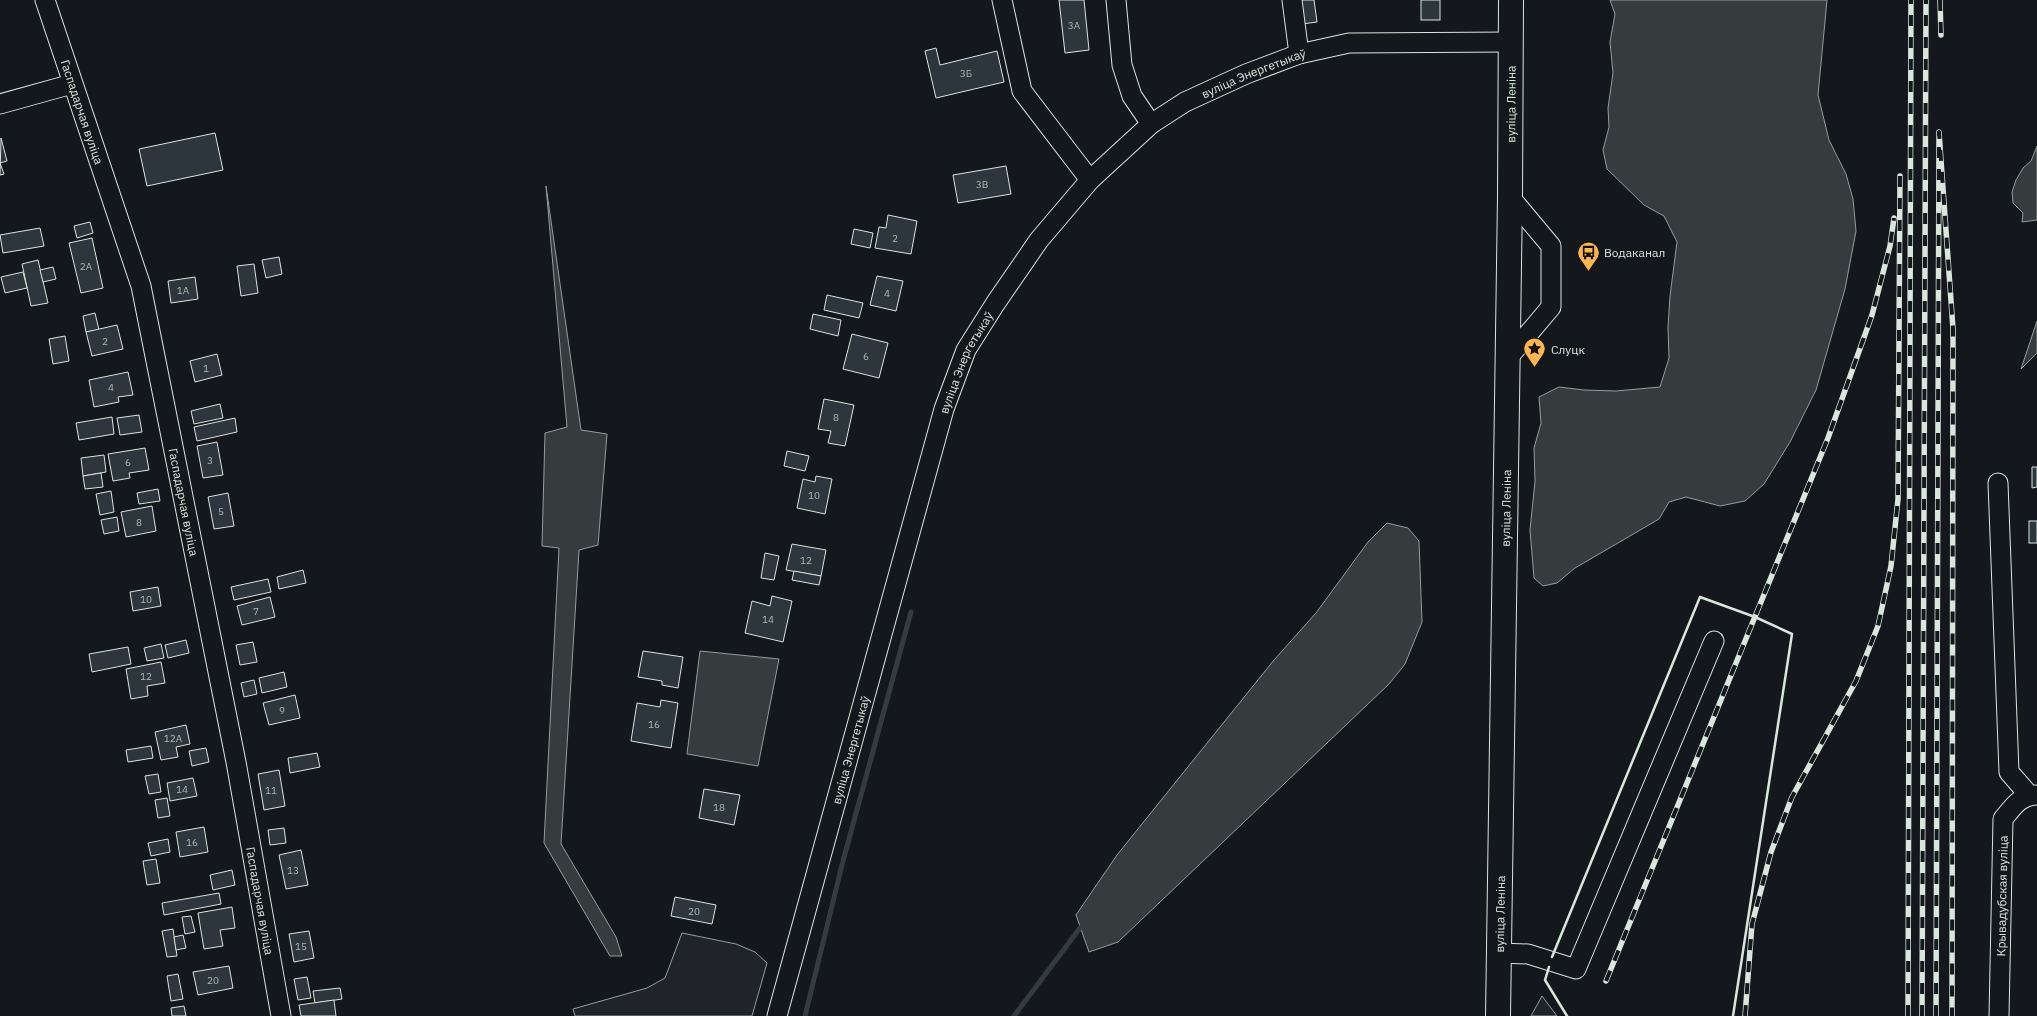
<svg xmlns="http://www.w3.org/2000/svg" width="2037" height="1016" viewBox="0 0 2037 1016" font-family="'IBM Plex Sans',sans-serif">
<style>
.green{fill:#202428;stroke:#939e99}
.water{fill:#363b3e;stroke:#939e99}
.lines{fill:none;stroke-linecap:round;stroke-linejoin:round}
.stream{stroke:#363b3e;stroke-width:5}
.building{fill:#2c363c;stroke:#d8e6dc}
.minor-casing{stroke:#d8e6dc;stroke-width:21}
.major-casing{stroke:#d8e6dc;stroke-width:26}
.minor{stroke:#14181c;stroke-width:19}
.major{stroke:#14181c;stroke-width:24}
.rail-casing{stroke:#d8e6dc;stroke-width:5.5}
.rail{stroke:#14181c;stroke-width:4;stroke-dasharray:11;stroke-linecap:butt}
.wall{stroke:#d8e6dc;stroke-width:2.5}
.labels{text-anchor:middle;dominant-baseline:central;stroke-width:4;stroke-linejoin:round;paint-order:stroke}
.number-label{font-size:10px;fill:#adbab4}
.street-label{font-size:12px;fill:#d8e6dc;stroke:#14181c}
.poi-label{font-size:12px;fill:#d8e6dc;stroke:#14181c;text-anchor:start}
</style>
<rect width="100%" height="100%" fill="#14181c"/>
<g class="green">
<polygon points="682,933 736,944 755,952 767,963 752,1016 575,1016 573,1009 647,988 665,978"/>
<polygon points="1542,996 1557,1016 1531,1016"/>
</g>
<g class="water">
<polygon points="1610,0 1827,0 1818,95 1829,140 1846,174 1853,199 1856,231 1845,289 1816,390 1790,442 1764,484 1745,501 1720,506 1686,497 1669,502 1659,519 1575,568 1557,583 1543,586 1534,578 1530,530 1535,481 1534,448 1541,423 1539,397 1559,387 1584,390 1616,391 1660,387 1669,358 1668,327 1670,296 1677,242 1664,216 1644,205 1607,169 1603,150 1609,127 1608,108 1613,73 1610,42 1615,14"/>
<polygon points="2037,146 2037,220 2022,222 2023,213 2013,203 2012,192 2016,180 2023,168 2031,161"/>
<polygon points="546,186 581,430 607,434 598,545 579,550 561,844 616,937 622,956 610,956 544,843 559,548 542,546 545,433 567,427"/>
<polygon points="2037,321 2037,353 2021,369"/>
<polygon points="1387,523 1408,528 1419,541 1422,622 1405,664 1389,684 1118,942 1089,952 1076,915 1117,855 1274,660 1316,613 1368,542"/>
<polygon points="700,651 779,659 758,766 687,754"/>
</g>
<g class="lines">
<g class="stream">
<polyline points="805,1016 843,861 911,612"/>
<polyline points="1014,1016 1080,928"/>
</g>
</g>
<g class="building">
<polygon points="1059,0 1084,0 1089,50 1065,53"/>
<polygon points="1300,0 1314,0 1317,22 1302,24"/>
<rect x="1421" y="0" width="19" height="20"/>
<polygon points="936,48 940,65 997,51 1004,82 936,98 925,51"/>
<polygon points="215,133 223,170 147,186 139,149"/>
<polygon points="1,138 7,161 0,163 4,174 0,175"/>
<polygon points="1006,166 1011,194 958,203 953,175"/>
<polygon points="888,215 917,221 911,254 875,248 879,227 886,228"/>
<polygon points="90,222 93,233 77,238 74,226"/>
<polygon points="40,228 44,246 3,253 0,235"/>
<polygon points="854,229 873,233 870,248 851,244"/>
<polygon points="92,238 103,288 81,293 69,243"/>
<polygon points="279,257 282,274 266,278 262,260"/>
<polygon points="38,260 48,303 31,306 22,264"/>
<polygon points="254,264 258,293 241,296 237,266"/>
<polygon points="53,267 56,279 43,282 40,270"/>
<polygon points="23,272 27,288 5,293 1,277"/>
<polygon points="877,276 903,281 896,311 870,305"/>
<polygon points="195,277 198,299 171,303 168,281"/>
<polygon points="827,295 863,303 859,318 824,310"/>
<polygon points="95,313 99,330 86,332 83,316"/>
<polygon points="813,314 841,320 838,336 810,329"/>
<polygon points="117,325 123,349 92,356 86,332"/>
<polygon points="852,334 888,343 879,378 843,369"/>
<polygon points="65,336 69,361 53,364 49,339"/>
<polygon points="217,354 222,375 195,382 190,361"/>
<polygon points="128,372 133,395 118,397 119,402 94,407 89,380"/>
<polygon points="824,399 854,405 845,446 828,443 831,431 818,429"/>
<polygon points="220,404 223,418 194,424 191,411"/>
<polygon points="139,415 142,432 120,435 117,418"/>
<polygon points="112,417 114,434 79,440 76,423"/>
<polygon points="235,418 237,432 197,441 194,427"/>
<polygon points="217,442 223,475 203,478 197,446"/>
<polygon points="145,448 149,470 129,473 130,478 113,481 108,454"/>
<polygon points="787,451 809,456 805,471 784,466"/>
<polygon points="104,455 106,472 83,476 81,458"/>
<polygon points="2032,467 2037,467 2037,487 2032,488"/>
<polygon points="101,473 103,487 85,489 83,476"/>
<polygon points="816,476 832,479 825,514 797,508 803,479 815,482"/>
<polygon points="158,489 160,501 139,504 137,493"/>
<polygon points="111,491 114,512 100,515 96,494"/>
<polygon points="228,493 234,526 214,529 208,497"/>
<polygon points="152,506 156,531 126,537 121,512"/>
<polygon points="117,517 119,531 104,534 101,520"/>
<rect x="2029" y="521" width="8" height="22"/>
<polygon points="792,544 826,550 821,576 786,570"/>
<polygon points="765,553 779,556 774,580 761,578"/>
<polygon points="303,570 306,583 279,589 277,577"/>
<polygon points="794,571 821,576 819,585 792,580"/>
<polygon points="268,579 271,592 234,600 231,587"/>
<polygon points="158,587 161,606 133,611 130,592"/>
<polygon points="772,596 792,601 783,642 745,633 752,601 770,606"/>
<polygon points="270,597 275,617 242,625 237,606"/>
<polygon points="186,640 189,653 168,658 165,645"/>
<polygon points="253,642 257,662 240,665 236,645"/>
<polygon points="161,644 164,658 147,661 144,648"/>
<polygon points="128,647 131,664 92,672 89,654"/>
<polygon points="643,651 683,657 678,688 662,685 662,681 638,677"/>
<polygon points="161,662 165,683 147,686 148,696 131,699 126,669"/>
<polygon points="284,672 287,687 262,693 259,678"/>
<polygon points="254,680 257,694 244,697 241,683"/>
<polygon points="295,695 300,718 269,725 263,703"/>
<polygon points="661,700 678,703 671,748 631,741 637,703 660,707"/>
<polygon points="186,725 190,744 176,747 178,757 161,760 155,732"/>
<polygon points="151,746 153,758 128,762 126,750"/>
<polygon points="206,748 209,762 192,766 189,751"/>
<polygon points="317,753 320,767 290,773 288,758"/>
<polygon points="279,770 285,806 264,810 258,774"/>
<polygon points="158,774 161,792 149,794 145,776"/>
<polygon points="193,778 197,796 170,801 167,783"/>
<polygon points="704,789 740,795 734,825 699,818"/>
<polygon points="167,798 170,816 158,818 155,800"/>
<polygon points="204,827 208,852 180,857 176,832"/>
<polygon points="284,828 286,843 270,845 268,830"/>
<polygon points="168,839 170,852 151,856 148,843"/>
<polygon points="301,850 308,885 286,889 279,855"/>
<polygon points="156,859 160,883 147,885 143,861"/>
<polygon points="232,870 235,885 213,890 210,875"/>
<polygon points="219,893 221,904 164,915 162,903"/>
<polygon points="675,897 716,905 712,924 671,916"/>
<polygon points="232,907 235,928 220,930 223,946 204,949 198,913"/>
<polygon points="191,916 195,932 185,934 182,917"/>
<polygon points="173,929 177,956 167,957 162,931"/>
<polygon points="309,931 314,958 294,962 289,934"/>
<polygon points="183,935 186,948 176,950 174,937"/>
<polygon points="229,966 233,988 198,995 193,972"/>
<polygon points="178,974 183,999 171,1001 167,976"/>
<polygon points="307,977 311,998 298,1000 294,979"/>
<polygon points="340,988 342,999 315,1003 313,991"/>
<polygon points="334,1000 336,1016 301,1016 299,1005"/>
<polygon points="184,1006 186,1016 172,1016 171,1008"/>
</g>
<g class="lines">
<defs>
<g id="minor">
<path id="s1" d="M45 0 141 286 236 762 281 1016"/>
<polyline points="1002,0 1022,91 1090,180"/>
<polyline points="1116,0 1122,65 1132,96 1151,124"/>
<polyline points="1292,0 1299,54"/>
<polyline points="0,104 72,84"/>
<polyline points="1507,359 1551,307 1551,246 1510,197"/>
<polyline points="1998,483 2009,772 2029,795"/>
<polyline points="1499,953 1528,954 1576,969 1714,641"/>
<path id="s2" d="M777 1016 944 409 966 350 995 304 1039 240 1090 180 1151 124 1185 102 1246 74 1299 54 1349 43 1510 42"/>
<path id="s3" d="M1999 1016 2003 819C2013 807 2020 795 2037 795"/>
</g>
<g id="major">
<path id="s4" d="M1498 1016 1510 197 1511 0"/>
</g>
</defs>
<use href="#minor" class="minor-casing"/>
<use href="#major" class="major-casing"/>
<use href="#minor" class="minor"/>
<use href="#major" class="major"/>
<defs>
<g id="rail">
<polyline points="1940,0 1941,35"/>
<polyline points="1606,981 1828,438 1872,315 1890,246 1894,218"/>
<polyline points="1745,1016 1752,924 1771,852 1792,797 1856,681 1878,626 1891,566 1898,499 1900,176"/>
<polyline points="1908,1016 1911,0"/>
<polyline points="1922,1016 1926,0"/>
<polyline points="1936,1016 1939,132 1953,329 1952,1016"/>
</g>
</defs>
<use href="#rail" class="rail-casing"/>
<use href="#rail" class="rail"/>
<g class="wall">
<polyline points="1552,957 1700,597 1755,617 1792,634 1733,1016"/>
<polyline points="1549,967 1545,980 1567,1016"/>
</g>
</g>
<defs>
<symbol id="bus-pin" viewBox="-11 -11 22 30"><path d="M0 17L-7.5 6A9.5 9.5 0 1 1 7.5 6Z" fill="#ffb74d" stroke="#14181c"/><path d="M-5-6H5V4H4V6H2V4H-2V6H-4V4H-5ZM-3.5-4V0h7V-4ZM-3.5 1.2v1.5H-2V1.2ZM2 1.2v1.5H3.5V1.2Z" fill="#111"/></symbol>
<symbol id="sight-pin" viewBox="-11 -11 22 30"><path d="M0 17L-7.5 6A9.5 9.5 0 1 1 7.5 6Z" fill="#ffb74d" stroke="#14181c"/><path d="M0-6L1.8-2.2L6-1.7L2.9 1.2L3.7 5.4L0 3.3L-3.7 5.4L-2.9 1.2L-6-1.7L-1.8-2.2Z" fill="#111"/></symbol>
</defs>
<g fill-rule="evenodd">
<use href="#bus-pin" x="1576" y="240" width="25" height="34"/>
<use href="#sight-pin" x="1522" y="336" width="25" height="34"/>
</g>
<g class="labels">
<g class="number-label">
<text x="1074" y="25">3А</text>
<text x="966" y="73">3Б</text>
<text x="982" y="184">3В</text>
<text x="895" y="238">2</text>
<text x="86" y="266">2А</text>
<text x="183" y="290">1А</text>
<text x="887" y="293">4</text>
<text x="105" y="341">2</text>
<text x="866" y="356">6</text>
<text x="206" y="368">1</text>
<text x="111" y="387">4</text>
<text x="836" y="417">8</text>
<text x="210" y="460">3</text>
<text x="128" y="462">6</text>
<text x="814" y="495">10</text>
<text x="221" y="511">5</text>
<text x="139" y="522">8</text>
<text x="806" y="560">12</text>
<text x="146" y="599">10</text>
<text x="256" y="611">7</text>
<text x="768" y="619">14</text>
<text x="146" y="676">12</text>
<text x="282" y="710">9</text>
<text x="654" y="724">16</text>
<text x="173" y="738">12А</text>
<text x="182" y="789">14</text>
<text x="271" y="790">11</text>
<text x="719" y="807">18</text>
<text x="192" y="842">16</text>
<text x="293" y="870">13</text>
<text x="694" y="911">20</text>
<text x="301" y="946">15</text>
<text x="213" y="980">20</text>
</g>
<g class="street-label">
<text stroke="none"><textPath href="#s2" startOffset="1101">вуліца Энергетыкаў</textPath></text>
<text stroke="none"><textPath href="#s4" startOffset="912">вуліца Леніна</textPath></text>
<text stroke="none"><textPath href="#s1" startOffset="118">Гаспадарчая вуліца</textPath></text>
<text stroke="none"><textPath href="#s2" startOffset="681">вуліца Энергетыкаў</textPath></text>
<text stroke="none"><textPath href="#s1" startOffset="522">Гаспадарчая вуліца</textPath></text>
<text stroke="none"><textPath href="#s4" startOffset="508">вуліца Леніна</textPath></text>
<text stroke="none"><textPath href="#s2" startOffset="276">вуліца Энергетыкаў</textPath></text>
<text stroke="none"><textPath href="#s3" startOffset="120">Крывадубская вуліца</textPath></text>
<text stroke="none"><textPath href="#s1" startOffset="928">Гаспадарчая вуліца</textPath></text>
<text stroke="none"><textPath href="#s4" startOffset="102">вуліца Леніна</textPath></text>
</g>
<g class="poi-label">
<text x="1604" y="252">Водаканал</text>
<text x="1551" y="349">Слуцк</text>
</g>
</g>
</svg>
